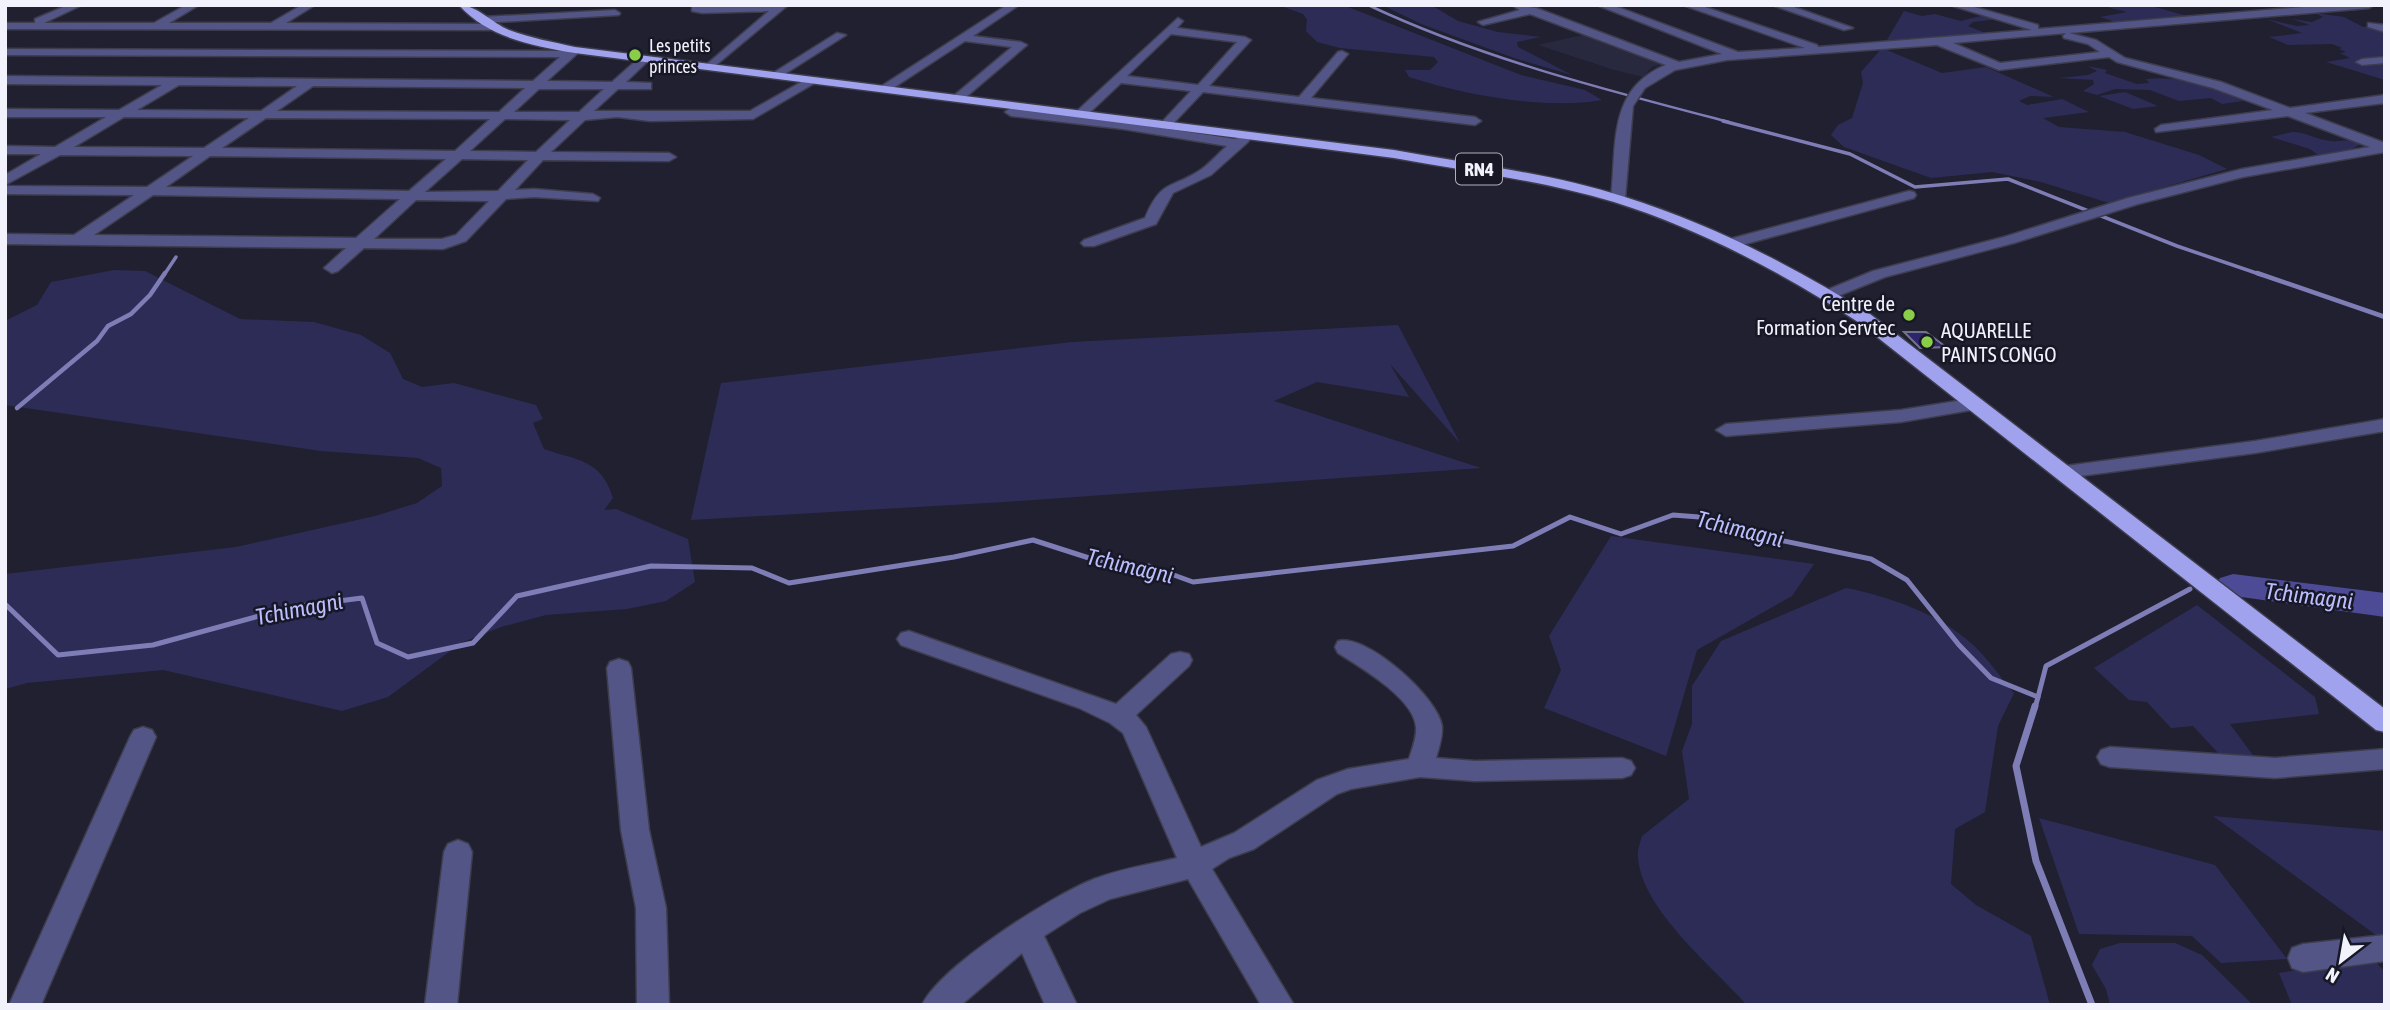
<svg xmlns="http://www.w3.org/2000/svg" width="2390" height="1010" viewBox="0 0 2390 1010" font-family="'Asap Condensed',sans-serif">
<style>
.built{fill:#28283e}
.green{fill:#2d2c57}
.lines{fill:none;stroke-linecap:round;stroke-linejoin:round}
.stream-far4{stroke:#7f7db5;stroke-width:2.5}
.stream-far3{stroke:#7f7db5;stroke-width:3.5}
.stream-far2{stroke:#7f7db5;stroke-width:4.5}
.stream-far1{stroke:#7f7db5;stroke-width:5}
.stream{stroke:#7f7db5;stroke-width:7}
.river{fill:#4e4b96;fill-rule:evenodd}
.building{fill:#2d256d;stroke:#717386;stroke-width:2}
.street-casing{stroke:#3d3d4d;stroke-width:3}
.highway-casing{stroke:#3d3d4d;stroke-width:3}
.street{fill:#545587;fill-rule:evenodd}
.highway{fill:#a0a2ed;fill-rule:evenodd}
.poi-dot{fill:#89ce48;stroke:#171726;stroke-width:2.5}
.labels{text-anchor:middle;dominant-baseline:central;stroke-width:5;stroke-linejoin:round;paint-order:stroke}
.far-poi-label{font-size:18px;fill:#f2f2fd;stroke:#171726;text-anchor:start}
.shield{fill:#171726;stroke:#b0b0bc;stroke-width:2}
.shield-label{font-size:19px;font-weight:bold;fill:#f2f2fd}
.poi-label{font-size:21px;fill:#f2f2fd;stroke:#171726;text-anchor:end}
.water-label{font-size:23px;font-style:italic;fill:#bbbefd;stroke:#171726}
</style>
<rect width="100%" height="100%" fill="#202030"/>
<polygon class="built" points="1591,33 1669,62 1652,67 1643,77 1614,70 1538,45"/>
<g class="green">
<path d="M1278 5H1343L1521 75 1585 90 1602 100C1544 110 1465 95 1409 77L1405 70H1430L1438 62 1434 57 1340 48 1317 42 1306 31 1307 20 1303 14Z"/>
<polygon points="1382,5 1431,5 1458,21 1498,32 1541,37 1517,42 1518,47 1572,75 1517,59 1421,24"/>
<polygon points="2099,5 2160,5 2155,7 2194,18 2122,24 2100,17 2127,12"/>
<polygon points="1904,11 1922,16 1935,14 1961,21 1985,15 1999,19 1973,22 1968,26 1988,34 1887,40"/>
<polygon points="2315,13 2344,17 2363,27 2370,26 2385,31 2385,80 2326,62 2350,58 2340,53 2346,52 2339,49 2342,48 2332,44 2288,45 2269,37 2302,33 2266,19 2297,26 2310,25 2292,19 2312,22 2323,17"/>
<polygon points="1882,48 1942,73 1986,67 2054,97 2030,96 2019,101 2027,105 2062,99 2089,112 2043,118 2059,127 2125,132 2199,155 2227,169 2109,203 2041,182 1992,172 1931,178 1844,147 1831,135 1838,125 1852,118 1863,83 1861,72"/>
<path d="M2088 66 2107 70 2105 73 2137 84 2149 83 2146 79C2182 75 2210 87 2243 101L2222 104 2211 98 2179 101 2150 90 2115 89 2097 95 2083 91 2094 84 2093 80 2059 78 2088 75 2097 71Z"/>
<polygon points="2125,92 2158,106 2133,109 2099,96"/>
<path d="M2292 132C2306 132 2317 140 2331 141 2342 142 2348 138 2360 142L2359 145 2350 150 2318 155 2310 149 2271 137Z"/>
<path d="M114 270 145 271 240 319 314 322 361 335 390 353 403 379 422 387 454 383 536 405 543 419 533 423 544 449C578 461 601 459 613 498L604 510 616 509 688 539 695 582 666 601 627 609 546 615 501 627 461 643 388 697 342 711 163 670 27 683 5 689V574L236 547 375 516 417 503 442 486 441 468 418 458 321 451 5 405V321L37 305 51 282Z"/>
<polygon points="1398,325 1460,443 1390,364 1409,397 1317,382 1274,401 1481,468 1004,502 691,520 721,383 1072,342"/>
<polygon points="1611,536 1814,564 1792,596 1697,650 1666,756 1544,708 1561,670 1549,636"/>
<path d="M1846 588C1888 596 1939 614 1971 643 1987 657 2000 677 2014 693L1998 726 1985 812 1955 829 1951 884 1976 905 2031 936 2050 1005H1747C1714 968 1641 909 1638 857 1637 851 1640 843 1642 836L1689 799 1682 751 1692 724V686L1721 641Z"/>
<polygon points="2197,605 2315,697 2319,714 2230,724 2255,758 2220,755 2193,726 2171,728 2147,702 2129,700 2094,668"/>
<polygon points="2213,816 2385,831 2385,937 2380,938"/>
<polygon points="2039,818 2215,865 2287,959 2221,963 2192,936 2079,934"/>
<polygon points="2120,943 2175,943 2202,955 2253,1005 2110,1005 2106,989 2092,965 2100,949"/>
<polygon points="2372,958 2385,972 2385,1005 2292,1005 2279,973"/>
</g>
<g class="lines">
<path class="stream-far4" d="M1368 5C1483 59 1606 90 1729 122"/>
<g class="stream-far3">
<polyline points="1723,121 1850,154 1915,187 2008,179 2177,246 2262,275"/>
<polyline points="164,275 176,257"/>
</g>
<g class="stream-far2">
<polyline points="2257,273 2385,317"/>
<polyline points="17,408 97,341 108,326 131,314 150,295 165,273"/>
</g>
<g class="stream-far1">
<polyline points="5,604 58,655 153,645 292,607 362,598 377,643 408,657 473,643 517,596 651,566 752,568 789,583 954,557 1033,540 1117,567 1149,566 1193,582 1513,546 1570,517 1621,534 1673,515 1712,518 1760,536 1871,559 1907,580 1959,645 1991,678 2038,697 2046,666 2190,589"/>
<polyline points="2035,708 2038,697"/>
</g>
<polyline class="stream" points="2035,706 2016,766 2036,861 2092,1005"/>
<polygon class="river" points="2233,574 2385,593 2385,617 2220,594 2215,586 2220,578"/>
</g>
<polygon class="building" points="1904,332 1926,332 1946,347 1920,348"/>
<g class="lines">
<defs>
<g id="street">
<polygon points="68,5 82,5 44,23 154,23 186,5 199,5 169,23 271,23 302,5 315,5 286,23 494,24 499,27 494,30 5,29 5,23 35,23 35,19"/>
<polygon points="692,5 702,7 788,5 710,70 704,67 706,65 769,11 702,13 692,11"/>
<polygon points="1007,5 1019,5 973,36 1021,42 1027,45 960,102 950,99 1012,47 965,41 887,92 877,89"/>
<path d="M1512 5 1536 8 1679 62 1722 54 1597 5H1612L1738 52 1805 48 1683 5H1699L1817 45 1818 47 2032 30 1950 5H1967L2038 25V29L2327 5H2374L2369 8 2069 33 2096 40 2125 58 2221 82 2290 108 2385 95V103L2305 113 2385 143V152L2243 177 2138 204 2014 243 1885 277 1828 300 1820 295 1822 292 1873 271 2004 237 2128 198 2242 169 2370 147 2288 116 2156 132 2155 129 2161 125 2273 110 2213 88 2117 62 2109 57 1999 70 1937 45 1727 60 1675 70 1645 88 1633 106 1625 199 1618 203 1611 199C1617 145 1607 89 1666 65L1530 14 1483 25 1478 22 1520 10ZM2066 33 2063 36 2064 38 2088 44 2100 52 2000 63 1953 43Z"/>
<polygon points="1772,5 1788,5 1853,28 1844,30"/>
<polygon points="615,10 620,13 619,15 482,23 477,20 482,17"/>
<path d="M1178 18 1183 21 1177 28 1245 37 1251 40 1209 86 1299 97 1338 52 1342 51 1348 54 1311 98 1475 117 1481 121 1475 125 1203 92 1168 129 1235 139 1243 135 1250 139 1248 142 1211 175 1173 193 1156 224 1094 246H1084L1081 243 1084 240 1145 218C1162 178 1171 190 1202 169 1211 162 1219 153 1227 146L1123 129 1011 116 1005 112 1011 108 1076 116 1077 111ZM1171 34 1237 42 1198 85 1127 76ZM1121 83 1191 91 1162 122V128L1085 117Z"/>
<polygon points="2368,23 2385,25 2385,32 2368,27"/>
<polygon points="837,33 846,35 780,77 770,75"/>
<path d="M574 48 580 51 578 53 547 81 612 82 640 57 650 59 626 82 651 83V89H618L594 111H750L810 77 820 80 753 119 650 121 617 117 585 120 551 152 669 153 676 157 669 161 543 160 515 190 534 189 593 194 600 198 598 201 534 197 506 199 466 241 443 249 364 248 338 271 332 273 324 268 346 248 5 244V234L74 235 134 195 5 194V186L147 187 193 156 60 155 5 185V175L41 154H5V146L55 147 106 117H5V109L119 110 162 85 5 84V76L533 81 560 57 5 55V49L568 51ZM179 85 297 86 261 111 137 110ZM313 86 525 88 499 112 277 111ZM539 89H604L579 112H514ZM124 117 249 118 204 148 74 147ZM266 118 490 119 455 151 222 148ZM505 119 570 120 536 152 470 151ZM210 156 446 159 409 191 166 187ZM462 159 528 160 498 191 425 192ZM153 195 400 199 356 238 94 235ZM416 200 489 201 456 235 442 239H374Z"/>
<polygon points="2385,57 2385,63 2362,65 2356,62 2362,59"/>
<polygon points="1909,191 1914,192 1916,195 1914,198 1731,248 1723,243 1726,240"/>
<polygon points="1976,398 1985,404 1983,408 1901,422 1726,436 1716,430 1726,424 1901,410"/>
<polygon points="2385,419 2385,431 2255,453 2065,478 2058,476 2055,472 2058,468 2065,466 2255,441"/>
<path d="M909 631 1116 704 1171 654 1180 652 1189 654 1192 660 1189 666 1136 715 1146 727 1201 847 1234 833 1317 780 1348 769 1409 759C1412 749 1417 737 1416 727 1414 698 1360 667 1338 653L1335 647 1338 641C1366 633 1438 697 1442 726 1443 736 1439 748 1436 758L1475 761 1622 758 1631 761 1635 768 1631 775 1622 778 1475 781 1420 777 1351 789 1337 794 1254 849 1229 858 1212 869 1294 1005H1261L1188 879 1110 899 1080 913 1044 936 1077 1005H1045L1022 953 961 1005H922C940 966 1053 895 1094 879 1120 869 1150 864 1177 858L1123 733 1110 723 1079 708 901 645 897 639 901 633Z"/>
<polygon points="619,659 628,662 631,668 649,830 666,908 669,1005 637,1005 636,908 621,830 607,668 610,662"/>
<polygon points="143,727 152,730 156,737 41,1005 9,1005 130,737 134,730"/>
<polygon points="2110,747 2275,758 2385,749 2385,769 2275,778 2110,767 2101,764 2097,757 2101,750"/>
<polygon points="458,840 468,844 472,852 457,1005 425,1005 444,852 448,844"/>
<polygon points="2385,935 2385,961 2303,972 2292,968 2288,958 2292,948 2303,944"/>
</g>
<path id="highway" d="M459 5C477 5 492 23 509 30 530 38 553 42 575 47L1394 150C1470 164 1551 173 1625 197 1711 224 1793 266 1870 314L2385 709V732L2376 730 1858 322C1783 273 1700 229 1614 202 1543 181 1467 171 1394 158L575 53C534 46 488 38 459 5Z"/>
</defs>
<use href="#street" class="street-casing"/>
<use href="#highway" class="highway-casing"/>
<use href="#street" class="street"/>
<use href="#highway" class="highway"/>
</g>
<g class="poi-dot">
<circle cx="635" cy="55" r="7"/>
<circle cx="1909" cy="315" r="7"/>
<circle cx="1927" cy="342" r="7"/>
</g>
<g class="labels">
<g class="far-poi-label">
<text x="649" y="45">Les petits<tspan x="649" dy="21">princes</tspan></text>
</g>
<rect class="shield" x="1456" y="153.5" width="46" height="31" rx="5"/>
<g class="shield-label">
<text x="1479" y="169">RN4</text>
</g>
<g class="poi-label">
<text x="1895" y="303">Centre de<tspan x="1895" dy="24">Formation Servtec</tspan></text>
<text x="1941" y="330" text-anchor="start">AQUARELLE<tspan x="1941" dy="24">PAINTS CONGO</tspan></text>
</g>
<g class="water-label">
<text transform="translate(1740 529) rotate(14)">Tchimagni</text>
<text transform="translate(1130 566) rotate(13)">Tchimagni</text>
<text transform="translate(2309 596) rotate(7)">Tchimagni</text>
<text transform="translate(299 609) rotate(-11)">Tchimagni</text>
</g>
</g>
<rect width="2390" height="1010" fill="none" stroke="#f2f2fd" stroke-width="14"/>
<g transform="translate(2341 961) rotate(211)" stroke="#171726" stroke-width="5" paint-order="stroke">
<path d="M0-5L12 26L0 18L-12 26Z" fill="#f2f2fd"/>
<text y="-10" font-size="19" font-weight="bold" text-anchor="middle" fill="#f2f2fd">N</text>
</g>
</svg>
